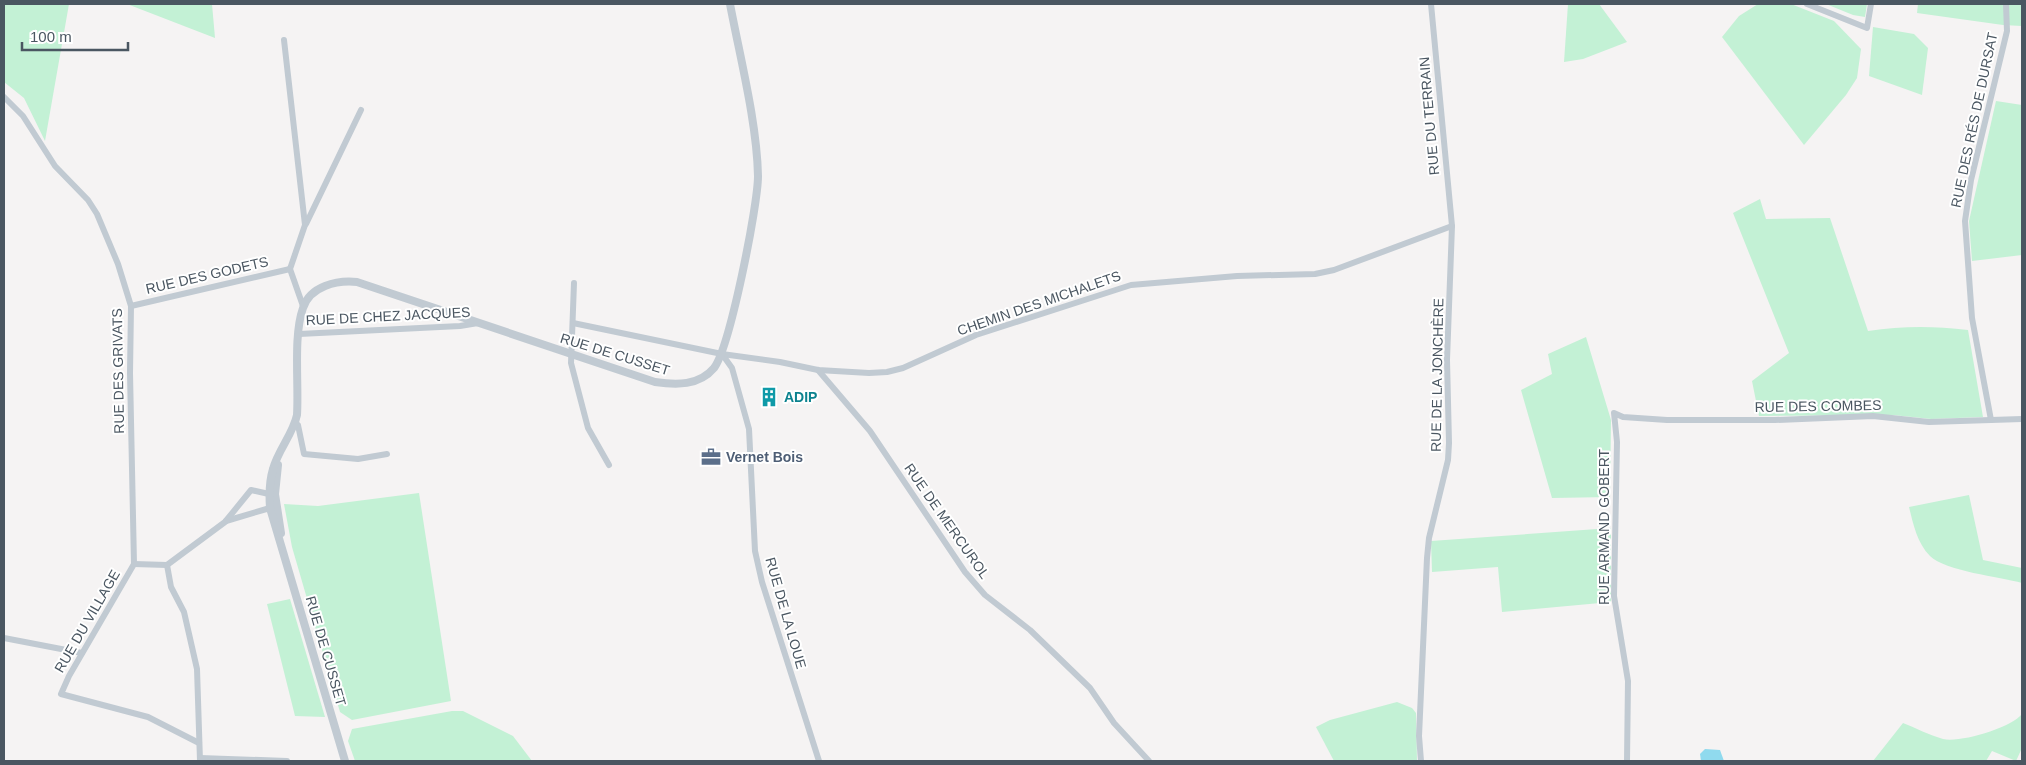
<svg xmlns="http://www.w3.org/2000/svg" width="2026" height="765" viewBox="0 0 2026 765" font-family="Helvetica,sans-serif">
<style>
.green{fill:#c3f1d5}
.water{fill:#90daee}
.lines{fill:none;stroke-linecap:round;stroke-linejoin:round}
.minor{stroke:#c1cad2;stroke-width:6}
.tertiary{stroke:#c1cad2;stroke-width:8}
.labels{text-anchor:middle;dominant-baseline:central;stroke-width:4;stroke-linejoin:round;paint-order:stroke}
.street-label{font-size:14px;fill:#4a5661;stroke:#fff}
.culture-label{font-size:14px;font-weight:bold;fill:#0d838f;stroke:#fff;text-anchor:start}
.service-label{font-size:14px;font-weight:bold;fill:#4e5e75;stroke:#fff;text-anchor:start}
</style>
<rect width="100%" height="100%" fill="#f5f3f3"/>
<g class="green">
<polygon points="4,4 69,4 45,141 24,98 4,82"/>
<polygon points="127,4 212,4 215,38"/>
<polygon points="1568,4 1599,4 1627,42 1583,59 1564,62"/>
<polygon points="1758,4 1791,4 1834,21 1861,49 1857,78 1846,95 1804,145 1722,37 1739,16"/>
<polygon points="1826,4 1867,4 1865,17 1853,15"/>
<polygon points="1918,4 2022,4 2022,26 2003,25 1917,13"/>
<polygon points="1873,27 1914,34 1928,48 1922,95 1869,76"/>
<polygon points="1996,101 2022,105 2022,255 1972,261 1969,221"/>
<path d="M1760 199 1766 219 1830 218 1868 331C1902 326 1933 326 1968 330L1983 417 1931 419 1893 415 1759 416 1752 381 1789 353 1733 213Z"/>
<polygon points="1586,337 1611,420 1610,497 1552,498 1521,390 1552,374 1548,354"/>
<polygon points="419,493 451,701 352,720 340,712 292,547 284,504 318,506"/>
<path d="M1969 495 1983 560 2022 568V583C2000 577 1945 571 1930 556 1917 543 1913 523 1909 507Z"/>
<polygon points="1611,528 1611,602 1502,612 1498,567 1432,572 1431,541"/>
<polygon points="290,599 325,717 295,716 267,604"/>
<polygon points="1397,702 1412,708 1416,713 1417,761 1334,761 1316,727 1330,720"/>
<polygon points="452,711 463,711 513,736 532,761 355,761 348,741 352,729"/>
<path d="M2022 714V748L2016 761 1992 751 1986 761H1873L1903 723C1916 728 1929 735 1943 739 1960 743 2011 728 2022 714Z"/>
</g>
<polygon class="water" points="1705,749 1720,750 1724,761 1701,761 1700,754"/>
<g class="lines">
<g class="minor">
<polyline points="1807,4 1867,28 1871,4"/>
<polyline points="284,40 305,225 290,269 303,306"/>
<polyline points="4,97 23,116 55,166 88,200 97,214 118,264 131,306 130,373 134,564"/>
<polyline points="306,224 361,110"/>
<polyline points="574,283 571,363 588,428 609,465"/>
<polyline points="131,306 290,269"/>
<polyline points="573,323 722,354 780,362 818,370 869,373 887,372 903,368 976,335 1131,285 1237,276 1315,274 1334,270 1452,226"/>
<polyline points="299,334 460,326 478,323"/>
<polyline points="722,354 732,368 749,429 755,551 762,582 819,761"/>
<polyline points="818,370 870,431 965,572 985,595 1030,630 1090,688 1114,723 1149,761"/>
<polyline points="1991,420 1972,318 1965,221 1971,180 2007,31 2006,4"/>
<polyline points="295,423 298,425 304,454 358,459 387,454"/>
<polyline points="226,521 270,508 271,504"/>
<polyline points="134,564 69,676 61,694 148,717 199,743"/>
<polyline points="134,564 167,565 225,522 251,490 269,494 270,498"/>
<polyline points="167,565 171,587 184,612 197,669 200,761"/>
<polyline points="4,638 82,653"/>
<polyline points="200,758 287,761"/>
<polyline points="1421,761 1419,736 1427,558 1429,538 1448,460 1449,443 1447,360 1452,226 1431,4"/>
<polyline points="1627,761 1628,681 1614,596 1617,442 1614,413 1623,417 1667,420 1775,420 1873,416 1929,422 2022,419"/>
</g>
<g class="tertiary">
<polyline points="278,465 275,494 281,533"/>
<path d="M345 761 270 508C269 494 269 482 273 469 278 450 293 434 297 415 299 384 293 336 303 308 310 286 337 280 357 282L655 382C676 385 699 386 714 368 730 347 758 205 758 176 757 123 740 57 730 4"/>
</g>
</g>
<defs>
<symbol id="building-bare" viewBox="-9 -9 18 18"><path d="M-4-6H4V6H1V3H-1V6H-4ZM-2.5-4.3h1.7v1.8h-1.7ZM.8-4.3h1.7v1.8H.8ZM-2.5-1h1.7V.8h-1.7ZM.8-1h1.7V.8H.8Z" fill="#0f9aa8" stroke="#fff" stroke-width="2.5" paint-order="stroke"/></symbol>
<symbol id="office-bare" viewBox="-9 -9 18 18"><path d="M-6-3h4V-5.5h4V-3h4V5H-6ZM-1-4.5V-3h2v-1.5ZM-6 0V1H6V0Z" fill="#5c6f8a" stroke="#fff" stroke-width="2.5" paint-order="stroke"/></symbol>
</defs>
<g fill-rule="evenodd">
<use href="#building-bare" x="755" y="383" width="28" height="28"/>
<use href="#office-bare" x="697" y="443" width="28" height="28"/>
</g>
<g class="labels">
<g class="street-label">
<text transform="translate(1429 116) rotate(-95)">RUE DU TERRAIN</text>
<text transform="translate(1974 120) rotate(-78)">RUE DES RÉS DE DURSAT</text>
<text transform="translate(207 275) rotate(-13)">RUE DES GODETS</text>
<text transform="translate(1039 303) rotate(-19)">CHEMIN DES MICHALETS</text>
<text transform="translate(388 316) rotate(-3)">RUE DE CHEZ JACQUES</text>
<text transform="translate(615 354) rotate(17)">RUE DE CUSSET</text>
<text transform="translate(118 371) rotate(-91)">RUE DES GRIVATS</text>
<text transform="translate(1437 375) rotate(-89)">RUE DE LA JONCHÈRE</text>
<text transform="translate(1818 406) rotate(-1)">RUE DES COMBES</text>
<text transform="translate(947 521) rotate(55)">RUE DE MERCUROL</text>
<text transform="translate(1604 527) rotate(-90)">RUE ARMAND GOBERT</text>
<text transform="translate(786 613) rotate(74)">RUE DE LA LOUE</text>
<text transform="translate(87 621) rotate(-60)">RUE DU VILLAGE</text>
<text transform="translate(326 651) rotate(74)">RUE DE CUSSET</text>
</g>
<g class="culture-label">
<text x="784" y="397">ADIP</text>
</g>
<g class="service-label">
<text x="726" y="457">Vernet Bois</text>
</g>
</g>
<rect width="2026" height="765" fill="none" stroke="#4a5661" stroke-width="10"/>
<path d="M22 42v8h106v-8" fill="none" stroke="#4a5661" stroke-width="2.5"/>
<text x="30" y="42" font-size="15" fill="#4a5661" stroke="#ffffff" stroke-width="4" paint-order="stroke">100 m</text>
</svg>
